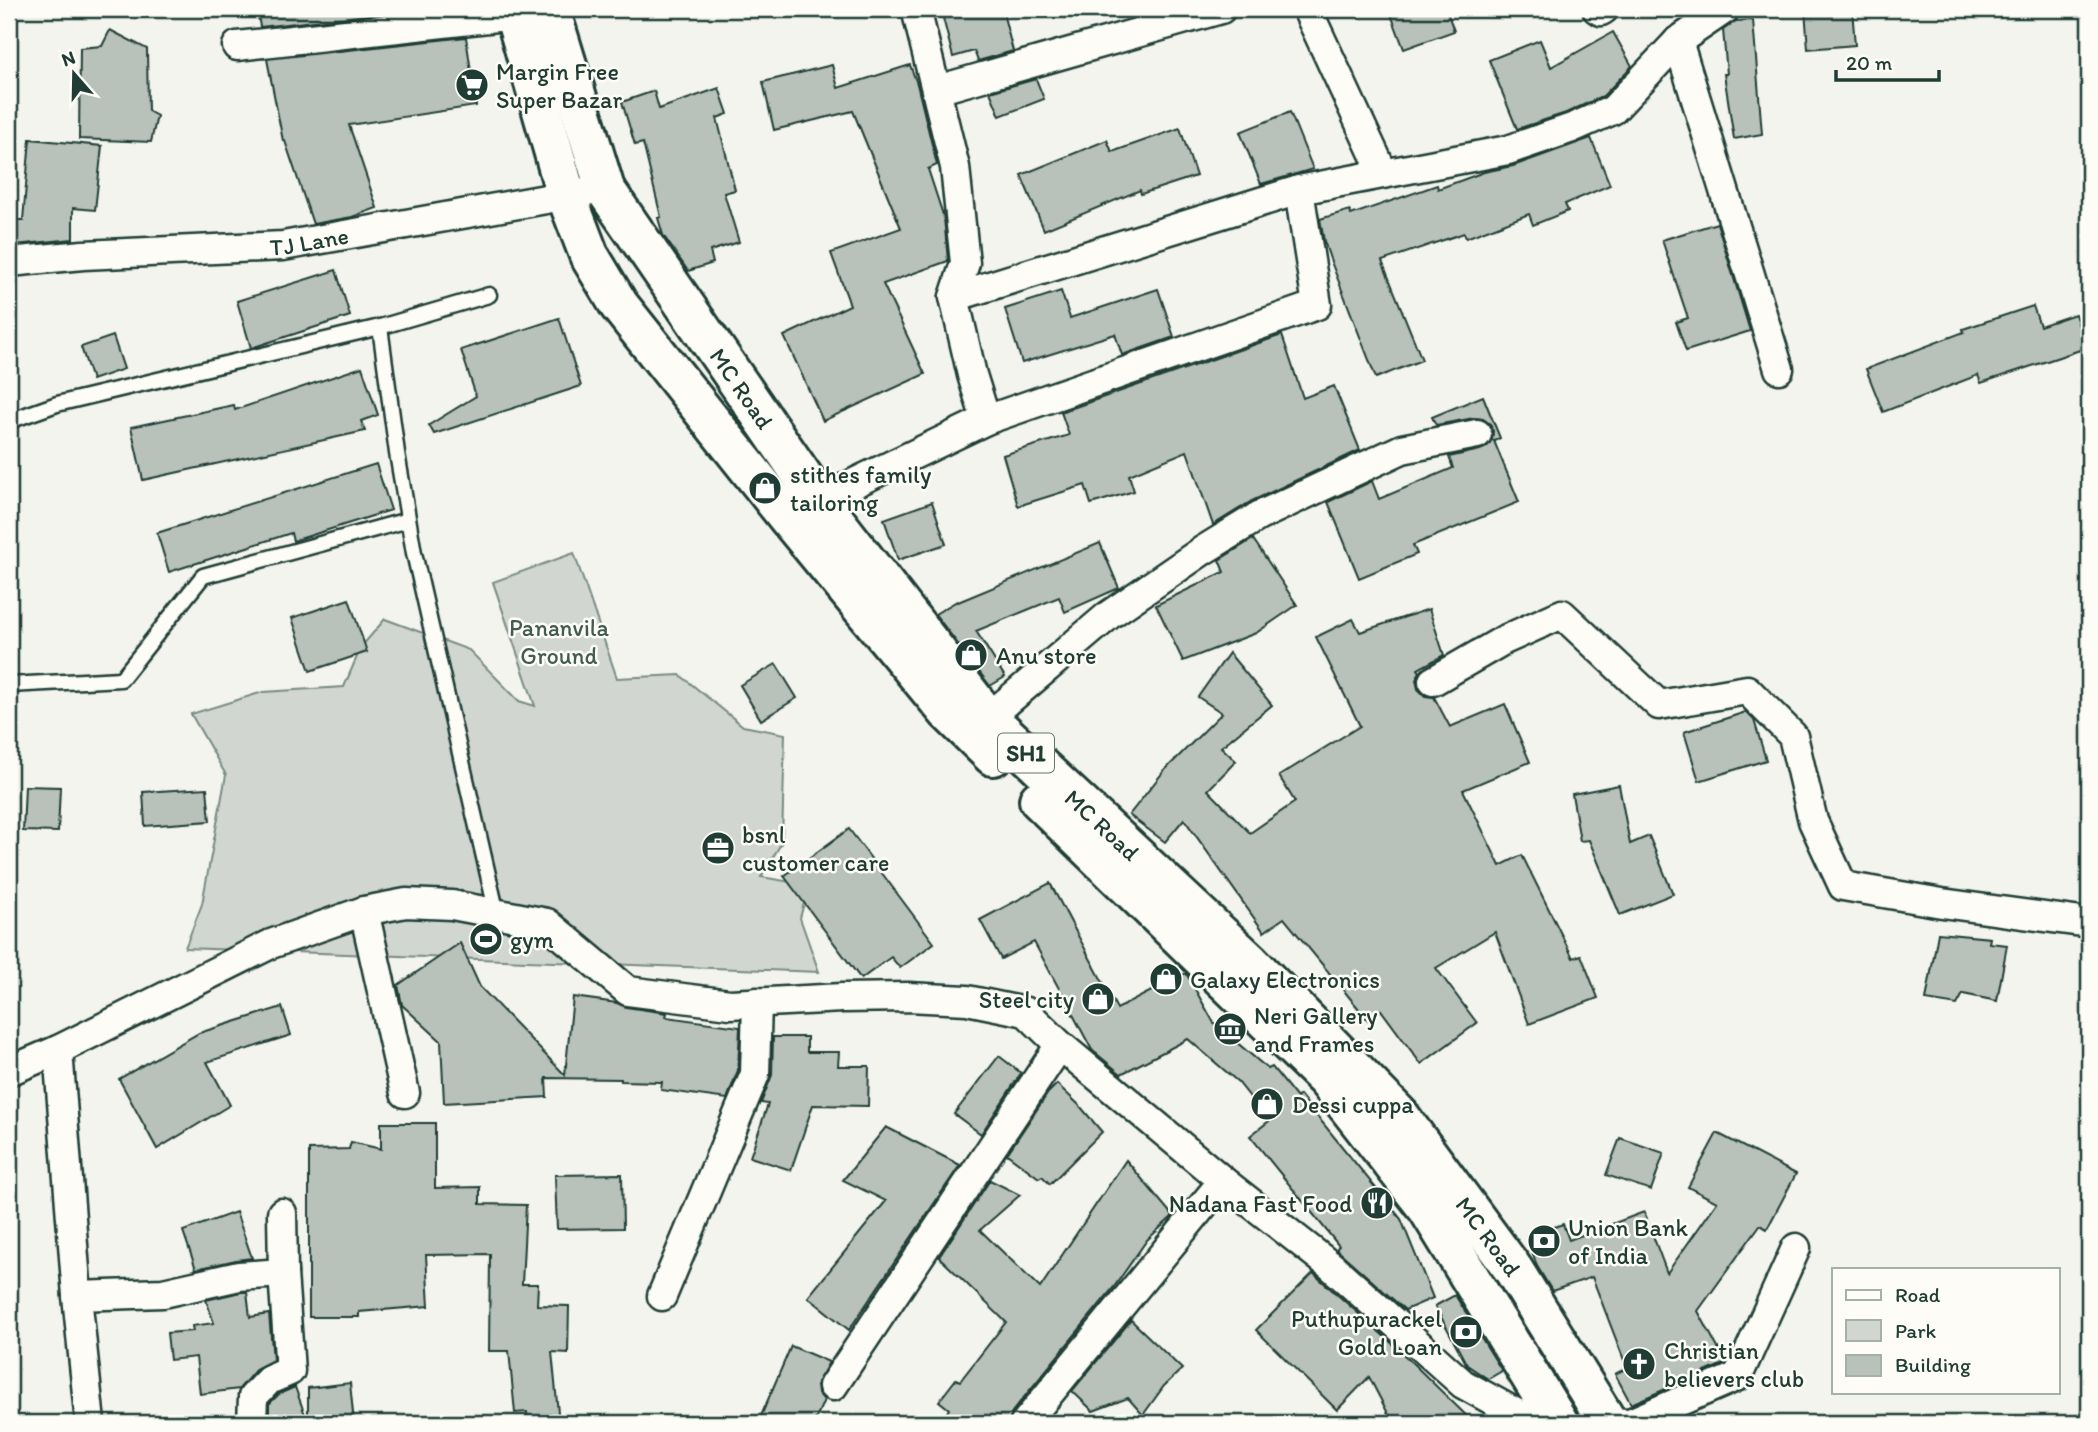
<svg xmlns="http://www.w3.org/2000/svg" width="2098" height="1432" viewBox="0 0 2098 1432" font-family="Itim,sans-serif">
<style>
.green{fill:#d1d6d1;stroke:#788a82;stroke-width:2}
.building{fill:#b9c1bb;stroke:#1f3d34;stroke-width:2}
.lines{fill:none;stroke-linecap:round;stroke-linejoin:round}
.lane-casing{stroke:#1f3d34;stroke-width:19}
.street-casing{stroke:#1f3d34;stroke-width:33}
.primary-casing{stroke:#1f3d34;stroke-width:44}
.lane{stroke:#fdfcf7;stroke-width:14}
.street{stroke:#fdfcf7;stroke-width:28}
.primary{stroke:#fdfcf7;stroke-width:38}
.labels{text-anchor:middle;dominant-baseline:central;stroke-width:5;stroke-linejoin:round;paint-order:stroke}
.shield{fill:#fdfcf7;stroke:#62766e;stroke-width:2}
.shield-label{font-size:23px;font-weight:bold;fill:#1f3d34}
.poi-label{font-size:24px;fill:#1f3d34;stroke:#fdfcf7;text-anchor:start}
.street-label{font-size:24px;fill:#1f3d34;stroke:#fdfcf7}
.park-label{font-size:24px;fill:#435c53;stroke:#fdfcf7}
</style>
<rect width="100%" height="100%" fill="#f4f4ef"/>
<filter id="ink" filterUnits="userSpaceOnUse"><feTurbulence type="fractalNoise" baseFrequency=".0143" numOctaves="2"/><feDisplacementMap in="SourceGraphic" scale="14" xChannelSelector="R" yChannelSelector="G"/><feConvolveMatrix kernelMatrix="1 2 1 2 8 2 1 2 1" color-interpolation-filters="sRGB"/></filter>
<g filter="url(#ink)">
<polygon class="green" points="574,553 617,678 680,675 743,726 785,734 782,842 761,877 809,885 800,918 819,972 185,948 202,904 226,775 191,714 263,692 344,687 361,647 385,619 469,650 519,701 535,706 493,582"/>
<g class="building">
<polygon points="257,9 385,9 386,13 260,27"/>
<polygon points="978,9 1002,9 1013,51 978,61 974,51 953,57 943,18"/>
<polygon points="1389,9 1446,9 1454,31 1404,49"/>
<polygon points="1805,9 1852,9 1855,45 1808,49"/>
<polygon points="1753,20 1762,134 1734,139 1724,74 1727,74 1723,30 1736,21"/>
<polygon points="110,30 147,49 148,111 157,116 151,142 79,139 80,48 102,46"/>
<polygon points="1613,32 1632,66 1603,96 1566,113 1517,129 1489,60 1540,40 1551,67"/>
<polygon points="466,37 476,106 349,125 377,208 352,217 313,224 285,141 283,141 267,59"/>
<polygon points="832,65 838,88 910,65 917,84 937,165 928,169 944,218 948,261 883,284 925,374 823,421 784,336 850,305 831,253 901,228 853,111 774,130 763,82"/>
<polygon points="1036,79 1044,99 1000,116 990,92"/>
<polygon points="719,88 728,114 717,118 735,190 724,193 739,242 710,251 713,263 688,271 663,235 658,218 661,217 643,143 635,145 622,102 654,91 659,109"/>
<polygon points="1290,112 1313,169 1261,184 1240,132"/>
<polygon points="1180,128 1196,176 1141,194 1140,190 1044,230 1021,175 1107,140 1112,152"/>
<polygon points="1591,138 1610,185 1565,204 1568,211 1533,225 1529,214 1466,238 1464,233 1382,261 1422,360 1376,378 1330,259 1324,241 1320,219 1350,210 1351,215 1437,185 1438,189 1484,172 1513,166"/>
<polygon points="30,139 102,146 95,210 73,208 73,239 15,245 14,220 23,220"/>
<polygon points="1717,223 1750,331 1686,351 1676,322 1688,318 1662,240"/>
<polygon points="336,270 350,316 251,348 237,301"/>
<polygon points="1158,289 1174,337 1122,355 1115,334 1022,363 1005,309 1061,291 1070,318"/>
<polygon points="2033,306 2040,326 2075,314 2086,348 1981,383 1978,375 1883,412 1866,369 1964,332 1963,329"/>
<polygon points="559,318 581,386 434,434 429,425 476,396 461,350"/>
<polygon points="1282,335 1303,398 1334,386 1360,450 1252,501 1213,525 1187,451 1129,475 1134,491 1091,504 1085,485 1018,506 1003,455 1069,435 1061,412"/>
<polygon points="113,336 124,369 92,380 81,347"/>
<polygon points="362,367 378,415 361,421 365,431 143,480 131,427 234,405 235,410"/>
<polygon points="1483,396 1500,438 1494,441 1519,502 1413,545 1417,554 1359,578 1328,502 1372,481 1379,499 1453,468 1449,457 1480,450 1487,447 1492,440 1493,431 1490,424 1483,419 1474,418 1436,425 1432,417"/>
<polygon points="376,464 391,510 293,541 291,533 169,572 157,533"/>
<polygon points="932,502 946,544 898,560 884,519"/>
<polygon points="1253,539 1297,605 1256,633 1183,661 1156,605 1224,572 1219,560"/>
<polygon points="1100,543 1119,588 1065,612 1059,597 976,631 1005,677 990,686 935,614 957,601 958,602"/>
<polygon points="349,599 367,652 310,671 292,618"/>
<polygon points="1429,609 1444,655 1418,669 1420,672 1416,680 1418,689 1425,696 1434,697 1450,727 1505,704 1530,762 1463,790 1500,866 1522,855 1573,958 1581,955 1598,998 1529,1024 1495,932 1436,968 1477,1023 1421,1064 1381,1010 1368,1020 1284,918 1264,932 1184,819 1165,842 1129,815 1164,771 1222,713 1198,697 1229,653 1272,705 1221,747 1236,761 1208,790 1250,833 1295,802 1279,776 1360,726 1316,637 1353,619 1360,632"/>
<polygon points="776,664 797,698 761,720 740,685"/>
<polygon points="1746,712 1754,720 1766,760 1699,781 1684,732"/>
<polygon points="1619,785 1630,844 1649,836 1673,894 1620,915 1589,840 1580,841 1572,794"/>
<polygon points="25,786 60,787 58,832 23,831"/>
<polygon points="207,788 210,821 145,826 143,792"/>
<polygon points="849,829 934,943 900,968 891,957 861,979 784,876"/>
<polygon points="1050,883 1117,1009 1186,973 1214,1023 1268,1069 1272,1067 1297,1098 1300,1095 1401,1219 1433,1298 1405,1310 1336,1249 1339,1246 1250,1136 1269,1121 1238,1082 1188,1039 1121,1074 1092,1050 1034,942 1001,959 980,920"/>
<polygon points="1938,933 1990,938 1989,943 2007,945 1997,1001 1963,994 1957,1005 1926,1000"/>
<polygon points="460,943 480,987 565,1075 573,997 617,1003 626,1007 667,1013 666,1017 740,1027 738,1070 727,1099 661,1090 662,1082 621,1081 621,1079 546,1078 547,1097 444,1103 441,1041 402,1005 398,985"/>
<polygon points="282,1007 291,1035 207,1062 230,1105 157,1149 119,1079 199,1033"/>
<polygon points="773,1037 807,1037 807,1052 839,1052 838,1066 869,1066 868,1106 813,1105 791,1170 750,1157 768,1104 761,1103 772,1075"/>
<polygon points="999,1056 1021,1073 981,1134 954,1114"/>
<polygon points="1057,1084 1080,1106 1102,1132 1050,1184 1042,1176 1039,1178 1007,1154 1048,1093"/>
<polygon points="381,1123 435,1123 435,1188 480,1187 480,1204 526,1205 522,1284 538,1284 537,1305 569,1306 568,1353 552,1352 559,1423 528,1423 527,1412 515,1413 509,1351 489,1351 490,1254 426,1255 429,1306 359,1312 359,1317 309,1317 309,1150 349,1149 351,1142 381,1149"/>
<polygon points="886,1127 960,1165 849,1330 808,1297 886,1201 843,1180"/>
<polygon points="1717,1133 1796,1174 1767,1229 1760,1225 1698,1311 1726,1363 1631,1404 1615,1374 1627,1368 1592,1277 1552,1291 1537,1266 1527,1236 1563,1224 1569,1240 1644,1212 1667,1273 1717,1202 1688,1187"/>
<polygon points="1620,1138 1664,1153 1651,1190 1606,1175"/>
<polygon points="1126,1160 1173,1216 1147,1240 1114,1287 1012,1412 1009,1423 941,1423 949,1409 939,1401 956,1379 960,1381 1006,1322 939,1257 990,1180 1020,1195 980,1230 1040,1288"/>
<polygon points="622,1174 623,1228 557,1229 555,1175"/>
<polygon points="236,1212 252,1258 236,1260 196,1269 183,1231"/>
<polygon points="1313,1273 1395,1346 1474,1423 1393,1423 1369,1377 1337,1410 1256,1330"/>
<polygon points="241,1292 247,1292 250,1317 269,1314 273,1360 257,1368 239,1389 200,1394 196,1357 170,1360 167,1333 193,1331 192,1326 214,1323 206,1300"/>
<polygon points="1455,1295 1502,1371 1488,1379 1467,1365 1435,1306"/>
<polygon points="1131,1320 1182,1369 1164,1386 1143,1415 1128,1398 1093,1411 1072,1391"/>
<polygon points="791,1346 829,1362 817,1384 818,1393 824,1400 814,1423 758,1423"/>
<polygon points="350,1383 354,1423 308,1423 308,1388"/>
<polygon points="295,1387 308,1423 269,1423 269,1404 279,1394"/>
</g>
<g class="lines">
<defs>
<g id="lane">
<polyline points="489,295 380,327 397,453 414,553 497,914"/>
<polyline points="9,421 57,404 380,327"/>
<polyline points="9,685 121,679 203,576 408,520"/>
</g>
<g id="street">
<polyline points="916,9 955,167 965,263 954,297 972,375 986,420"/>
<polyline points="1307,9 1383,173"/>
<polyline points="1597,9 1601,11 1604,9"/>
<polyline points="1678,41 1779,369"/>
<polyline points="237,46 515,15"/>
<polyline points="937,90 1221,9"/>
<path id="s1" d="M9 262 83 255 283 246 585 192"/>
<polyline points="954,297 1299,190"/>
<polyline points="819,500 986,420 1317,305 1299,190 1508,150 1572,128 1613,110 1678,41 1725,9"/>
<polyline points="1433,681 1504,640 1562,614 1659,705 1747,690 1793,736 1813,821 1843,886 1942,903 2089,923"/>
<polyline points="988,718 1109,615 1202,551 1259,516 1402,449 1477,434"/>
<polyline points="364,911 405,1093"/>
<polyline points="58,1050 77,1296 90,1423"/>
<polyline points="9,1071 58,1050 271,944 364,911 406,903 452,905 547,923 628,991 730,1004 842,998 908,997 967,1000 1026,1012 1060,1045 1223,1181 1331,1266 1463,1384 1534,1423"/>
<polyline points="77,1296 163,1293 239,1276 283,1273"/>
<polyline points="662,1296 755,1074 757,1002"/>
<polyline points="833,1386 1060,1045"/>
<polyline points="1607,1422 1630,1423 1738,1376 1796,1248"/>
<polyline points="252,1423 253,1397 269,1380 290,1371 283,1273 282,1213"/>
<polyline points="1025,1423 1223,1181"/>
</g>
<g id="primary">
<polyline points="513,9 566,195 589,255 619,305 788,518 948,712 993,756"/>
<path id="s2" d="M550 9 605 189 819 500 988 718 1250 962 1400 1116 1513 1269 1608 1423"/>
<polyline points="1039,800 1327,1080 1428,1209 1559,1423"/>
</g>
</defs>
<use href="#lane" class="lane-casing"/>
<use href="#street" class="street-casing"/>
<use href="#primary" class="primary-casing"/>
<use href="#lane" class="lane"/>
<use href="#street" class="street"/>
<use href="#primary" class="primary"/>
</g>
</g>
<defs>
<symbol id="supermarket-disc" viewBox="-11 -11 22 22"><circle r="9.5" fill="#1f3d34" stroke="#fdfcf7"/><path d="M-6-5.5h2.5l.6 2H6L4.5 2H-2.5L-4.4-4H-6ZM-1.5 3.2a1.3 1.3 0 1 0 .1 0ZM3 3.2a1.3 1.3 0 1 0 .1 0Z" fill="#fff"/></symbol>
<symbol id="shop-disc" viewBox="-11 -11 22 22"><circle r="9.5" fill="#1f3d34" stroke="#fdfcf7"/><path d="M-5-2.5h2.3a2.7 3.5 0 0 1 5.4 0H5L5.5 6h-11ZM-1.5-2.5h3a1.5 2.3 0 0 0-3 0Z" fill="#fff"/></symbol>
<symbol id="office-disc" viewBox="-11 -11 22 22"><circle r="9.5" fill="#1f3d34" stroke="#fdfcf7"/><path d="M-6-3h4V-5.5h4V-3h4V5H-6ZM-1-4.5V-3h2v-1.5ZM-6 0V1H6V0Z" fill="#fff"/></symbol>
<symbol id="stadium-disc" viewBox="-11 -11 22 22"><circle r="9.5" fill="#1f3d34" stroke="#fdfcf7"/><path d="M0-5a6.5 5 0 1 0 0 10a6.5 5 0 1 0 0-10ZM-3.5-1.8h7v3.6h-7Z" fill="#fff"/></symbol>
<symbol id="museum-disc" viewBox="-11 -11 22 22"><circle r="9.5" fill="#1f3d34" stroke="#fdfcf7"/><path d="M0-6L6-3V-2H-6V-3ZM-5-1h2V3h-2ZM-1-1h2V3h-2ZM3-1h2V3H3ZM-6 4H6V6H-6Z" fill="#fff"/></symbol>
<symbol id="restaurant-disc" viewBox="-11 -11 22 22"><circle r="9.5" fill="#1f3d34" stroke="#fdfcf7"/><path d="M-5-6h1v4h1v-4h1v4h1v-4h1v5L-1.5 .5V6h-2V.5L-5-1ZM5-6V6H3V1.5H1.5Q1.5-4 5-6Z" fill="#fff"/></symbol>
<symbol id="bank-disc" viewBox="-11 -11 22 22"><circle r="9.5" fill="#1f3d34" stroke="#fdfcf7"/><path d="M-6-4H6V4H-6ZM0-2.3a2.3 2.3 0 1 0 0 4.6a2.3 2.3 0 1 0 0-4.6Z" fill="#fff"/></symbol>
<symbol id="church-disc" viewBox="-11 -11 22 22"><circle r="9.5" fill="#1f3d34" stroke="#fdfcf7"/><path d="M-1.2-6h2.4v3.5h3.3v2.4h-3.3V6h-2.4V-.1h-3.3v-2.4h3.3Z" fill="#fff"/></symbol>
</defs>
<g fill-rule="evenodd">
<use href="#supermarket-disc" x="453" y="66" width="38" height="38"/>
<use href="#shop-disc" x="746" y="469" width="38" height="38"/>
<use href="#shop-disc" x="952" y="636" width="38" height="38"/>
<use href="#office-disc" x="699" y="829" width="38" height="38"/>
<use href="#stadium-disc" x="467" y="920" width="38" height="38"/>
<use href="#shop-disc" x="1147" y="960" width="38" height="38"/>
<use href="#shop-disc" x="1079" y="980" width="38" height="38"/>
<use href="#museum-disc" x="1211" y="1010" width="38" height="38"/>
<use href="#shop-disc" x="1248" y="1085" width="38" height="38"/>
<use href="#restaurant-disc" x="1358" y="1184" width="38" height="38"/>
<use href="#bank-disc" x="1525" y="1222" width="38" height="38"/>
<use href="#bank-disc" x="1447" y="1313" width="38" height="38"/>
<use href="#church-disc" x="1620" y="1345" width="38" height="38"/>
</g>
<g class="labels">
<rect class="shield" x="998" y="733.5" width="56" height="39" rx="5"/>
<g class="shield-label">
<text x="1026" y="753">SH1</text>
</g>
<g class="poi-label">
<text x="496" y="71">Margin Free<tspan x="496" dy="28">Super Bazar</tspan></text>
<text x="790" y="474">stithes family<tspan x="790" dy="28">tailoring</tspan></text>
<text x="996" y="655">Anu store</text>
<text x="742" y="834">bsnl<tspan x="742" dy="28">customer care</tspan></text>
<text x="510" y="939">gym</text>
<text x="1190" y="979">Galaxy Electronics</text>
<text x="1074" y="999" text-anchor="end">Steel city</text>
<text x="1254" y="1015">Neri Gallery<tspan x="1254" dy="28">and Frames</tspan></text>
<text x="1292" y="1104">Dessi cuppa</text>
<text x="1352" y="1203" text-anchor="end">Nadana Fast Food</text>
<text x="1568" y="1227">Union Bank<tspan x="1568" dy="28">of India</tspan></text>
<text x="1442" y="1318" text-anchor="end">Puthupurackel<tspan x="1442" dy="28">Gold Loan</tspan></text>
<text x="1664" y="1350">Christian<tspan x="1664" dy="28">believers club</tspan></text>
</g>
<g class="street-label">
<text stroke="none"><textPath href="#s1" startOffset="301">TJ Lane</textPath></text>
<text stroke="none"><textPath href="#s2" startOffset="430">MC Road</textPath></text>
<text stroke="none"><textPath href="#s2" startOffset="998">MC Road</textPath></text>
<text stroke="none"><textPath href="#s2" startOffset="1564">MC Road</textPath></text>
</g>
<g class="park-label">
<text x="559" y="627">Pananvila<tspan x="559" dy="28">Ground</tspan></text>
</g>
</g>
<rect width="2098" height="1432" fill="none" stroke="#fdfcf7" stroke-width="35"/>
<rect x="18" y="18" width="2063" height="1397" fill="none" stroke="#1f3d34" stroke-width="2.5" filter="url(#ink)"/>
<rect x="1832" y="1268" width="228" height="126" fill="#fdfcf7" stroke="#a4b0a9" stroke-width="2"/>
<rect x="1846" y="1290" width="35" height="10" fill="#fdfcf7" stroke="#a4b0a9" stroke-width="2"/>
<text x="1895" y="1302" font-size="21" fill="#1f3d34">Road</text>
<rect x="1846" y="1320" width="35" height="21" fill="#d1d6d1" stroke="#a4b0a9" stroke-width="2"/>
<text x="1895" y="1338" font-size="21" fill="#1f3d34">Park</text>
<rect x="1846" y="1355" width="35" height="21" fill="#b9c1bb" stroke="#a4b0a9" stroke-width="2"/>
<text x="1895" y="1372" font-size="21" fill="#1f3d34">Building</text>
<g transform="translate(74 74) rotate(340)" stroke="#fdfcf7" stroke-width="5" paint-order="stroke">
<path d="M0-5L12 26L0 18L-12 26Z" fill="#1f3d34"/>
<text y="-10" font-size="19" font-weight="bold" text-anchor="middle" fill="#1f3d34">N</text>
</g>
<path d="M1836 70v10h103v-10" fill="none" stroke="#1f3d34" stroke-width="3.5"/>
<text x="1846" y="70" font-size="21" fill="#1f3d34" stroke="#fdfcf7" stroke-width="5" paint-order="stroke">20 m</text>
</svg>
